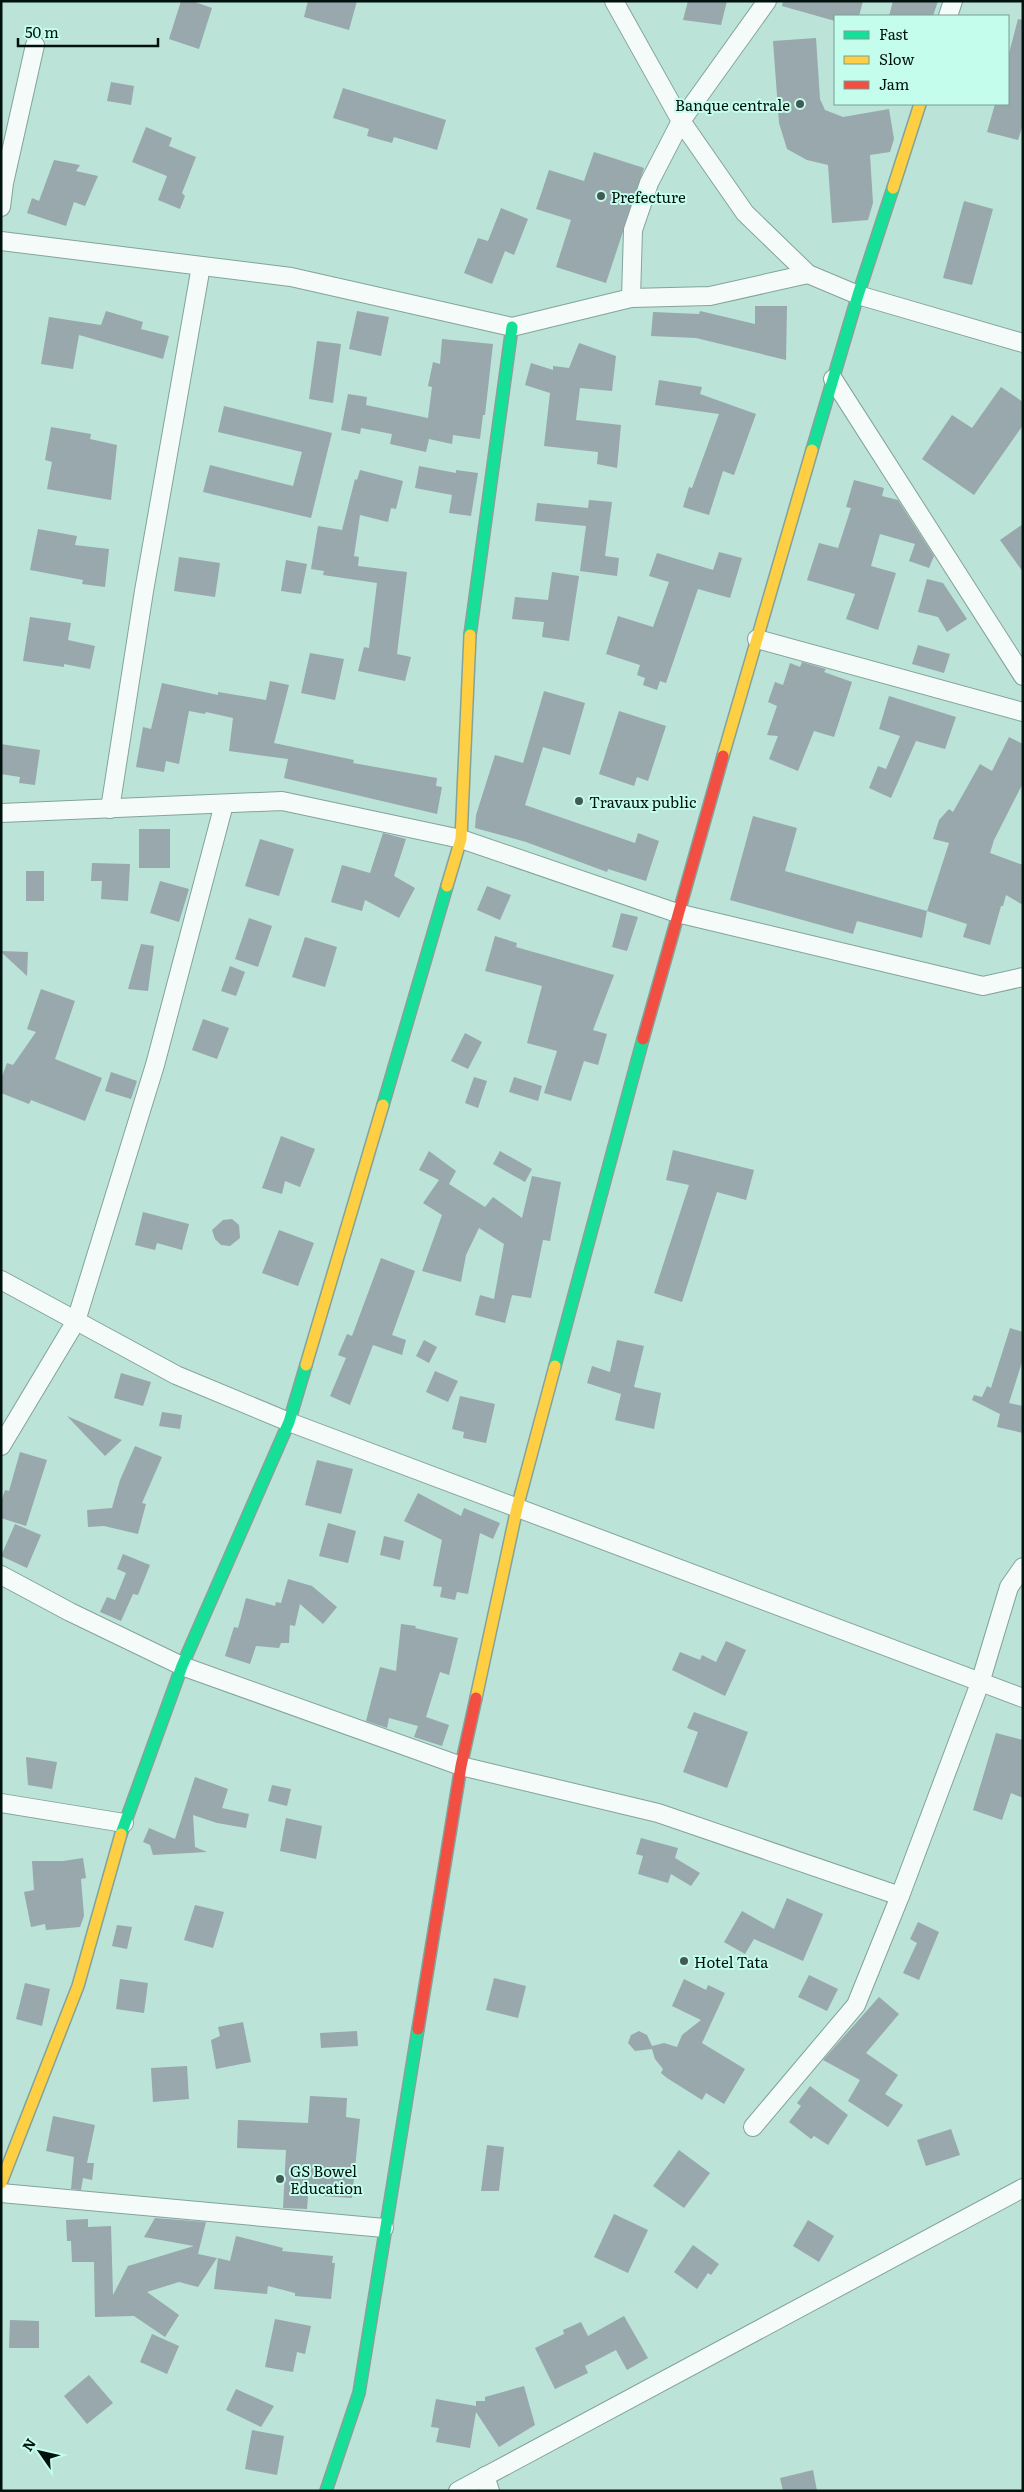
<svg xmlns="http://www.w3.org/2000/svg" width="1024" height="2492" viewBox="0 0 1024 2492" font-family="Literata,serif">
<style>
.building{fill:#98a8ac}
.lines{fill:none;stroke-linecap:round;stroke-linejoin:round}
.street-casing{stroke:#83a39b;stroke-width:20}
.fast-casing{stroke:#83a39b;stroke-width:14}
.slow-casing{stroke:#83a39b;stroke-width:14}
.jam-casing{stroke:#83a39b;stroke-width:14}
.street{stroke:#f5fbf9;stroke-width:18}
.fast{stroke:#16e098;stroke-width:11}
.slow{stroke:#ffcf43;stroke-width:11}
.jam{stroke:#f24e42;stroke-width:11}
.poi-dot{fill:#415b54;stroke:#c5fded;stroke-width:2}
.labels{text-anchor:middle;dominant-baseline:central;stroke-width:4;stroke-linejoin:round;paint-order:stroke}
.poi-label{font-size:15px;fill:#00120d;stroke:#c5fded;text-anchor:start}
</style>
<rect width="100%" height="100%" fill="#bbe3d8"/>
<g class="building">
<polygon points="181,1 192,1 212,8 199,49 169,39"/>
<polygon points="308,1 357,1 349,30 304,17"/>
<polygon points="688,1 727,1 721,25 683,20"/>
<polygon points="783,1 863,1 859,16 835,16 835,21 782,6"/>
<polygon points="893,1 938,1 933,16 889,16"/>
<polygon points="1018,19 1023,20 1023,124 1018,140 987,132 995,104 1008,104 1008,57"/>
<polygon points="816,38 820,99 825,110 843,117 889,109 894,139 890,152 870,155 873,203 868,220 832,223 828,165 807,160 787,149 779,123 773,41"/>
<polygon points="111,82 134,86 131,105 107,101"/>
<polygon points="343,88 446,120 437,150 394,137 392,143 367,136 369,129 333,118"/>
<polygon points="146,127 172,138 169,146 196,157 182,193 185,196 180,209 158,200 167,176 132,162"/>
<polygon points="594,152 644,168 606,283 556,267 571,220 536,209 549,170 584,181"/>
<polygon points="54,160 80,165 76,171 98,176 85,206 74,202 66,226 27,213 32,198 39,201"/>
<polygon points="964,201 993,209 972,285 943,278"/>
<polygon points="501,208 528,219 514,255 505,251 492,284 464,273 478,238 488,241"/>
<polygon points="755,306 787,306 786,360 696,338 651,336 653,312 699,314 700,311 755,324"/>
<polygon points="106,311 143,322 141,329 169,336 163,359 79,335 73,369 41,364 49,317 101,325"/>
<polygon points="357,311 389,317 381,356 349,349"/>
<polygon points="442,339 493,344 485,415 483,415 480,439 453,435 452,444 429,439 426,452 390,444 392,434 361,428 360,434 341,430 348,394 367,397 366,405 428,418 432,387 428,386 433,362 440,364"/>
<polygon points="317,341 341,344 333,403 309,399"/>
<polygon points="579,343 616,356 612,391 580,388 576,420 621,425 617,468 597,464 598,452 544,446 550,393 525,385 531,363 553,370 553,366 569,368"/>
<polygon points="659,380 702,387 700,394 756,414 734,475 723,471 709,515 683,507 689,487 692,488 719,414 655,405"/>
<polygon points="1001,387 1023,402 1023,425 974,495 922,459 952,415 972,428"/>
<polygon points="224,406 332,433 311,518 203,492 210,465 293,486 302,452 218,432"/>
<polygon points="51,427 91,434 90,439 117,445 111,500 47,489 52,462 45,460"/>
<polygon points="419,466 456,473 456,470 478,473 471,516 449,513 452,495 415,488"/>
<polygon points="360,470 403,481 396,509 391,508 388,522 360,515 354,556 359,557 358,566 407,572 397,654 411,657 405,681 358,671 364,647 369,648 377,583 323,575 324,571 311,569 318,526 342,530 355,479 357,480"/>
<polygon points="854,480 884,488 882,496 898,500 934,556 929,568 909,561 915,544 880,534 871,566 896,573 878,630 846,619 855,594 807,580 819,543 838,548 851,508 846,507"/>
<polygon points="589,500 612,502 605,556 619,558 617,576 580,571 586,526 535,521 537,503 588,508"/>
<polygon points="1023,524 1023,572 1000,540"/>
<polygon points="38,529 77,536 75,545 109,549 105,587 82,584 83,580 30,570"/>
<polygon points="719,552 742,558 730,598 698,589 666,683 660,681 657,690 643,685 645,678 637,675 640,665 606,654 618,616 653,627 669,582 649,576 657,553 713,570"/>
<polygon points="179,557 220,563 215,597 174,591"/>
<polygon points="286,560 307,564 301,594 281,591"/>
<polygon points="552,572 579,576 569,641 542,637 544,622 512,619 515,597 548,600"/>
<polygon points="927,579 943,583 967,619 947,632 938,617 918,612"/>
<polygon points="30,617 71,623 68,640 95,646 90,669 64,664 64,667 23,661"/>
<polygon points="918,645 950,654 944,673 912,664"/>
<polygon points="310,653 344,659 335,700 301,693"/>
<polygon points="802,662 826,669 824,672 852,682 834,737 814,731 798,771 769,759 778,736 767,735 777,706 768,702 775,682 783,685 790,663 800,667"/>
<polygon points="270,681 289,685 274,743 354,760 353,763 437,778 436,786 442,787 437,814 284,778 288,759 229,751 233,718 206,712 205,714 189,711 179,764 166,761 164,772 136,767 143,727 151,729 162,683 218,695 218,692 266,700"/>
<polygon points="544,691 585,703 570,755 543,747 525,805 635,843 638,833 659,841 646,881 608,869 607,872 526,842 475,828 476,815 495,755 523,763"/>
<polygon points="889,696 956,717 945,749 916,741 891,798 869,788 878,766 886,769 900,736 879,729"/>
<polygon points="619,711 666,726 648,781 637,777 634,786 599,774"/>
<polygon points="1009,737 1023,744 1023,783 994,840 990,853 1023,865 1023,905 1006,895 1003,906 1001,906 990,945 963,937 967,924 927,911 949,843 933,839 939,820 949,809 953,812 980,764 992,771"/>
<polygon points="1,744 40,750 35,785 19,783 20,777 1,774"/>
<polygon points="753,816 797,828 785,871 927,911 922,938 857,921 853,934 730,900"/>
<rect x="139" y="829" width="31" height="39"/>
<polygon points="383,833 406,839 394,876 415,888 399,918 365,900 362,911 331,902 342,865 370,873"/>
<polygon points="260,839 294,849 279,896 245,886"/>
<polygon points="92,863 130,864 128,901 101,899 102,881 91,881"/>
<rect x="26" y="871" width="18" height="30"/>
<polygon points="160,881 189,889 179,922 150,913"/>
<polygon points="487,886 511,895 500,920 477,910"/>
<polygon points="621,913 638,917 627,951 612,947"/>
<polygon points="249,918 272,926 258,967 235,959"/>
<polygon points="495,936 517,943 516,947 614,975 593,1030 607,1034 598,1065 584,1061 571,1101 544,1093 557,1051 527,1043 542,986 485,971"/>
<polygon points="305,937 337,947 325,987 292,977"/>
<polygon points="141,944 154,946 148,991 128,989"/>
<polygon points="1,951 28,952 27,976 1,952"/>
<polygon points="230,966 245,972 236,996 221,991"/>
<polygon points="41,989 75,1001 55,1059 102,1078 85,1121 31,1100 29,1104 1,1093 1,1079 7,1063 13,1065 36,1032 27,1029"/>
<polygon points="203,1019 229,1028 217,1059 192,1050"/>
<polygon points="465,1033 482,1042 468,1069 451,1061"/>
<polygon points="111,1072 137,1081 131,1099 105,1091"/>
<polygon points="474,1077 487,1081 478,1108 465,1103"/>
<polygon points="514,1077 542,1086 538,1101 509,1092"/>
<polygon points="281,1136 315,1149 300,1187 285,1181 282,1194 262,1188"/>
<polygon points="673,1150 754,1170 746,1200 717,1192 682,1302 654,1293 689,1185 666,1180"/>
<polygon points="429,1151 456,1171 449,1184 485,1207 493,1197 522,1218 532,1176 561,1182 550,1241 543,1240 531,1298 512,1295 505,1323 475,1315 480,1295 494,1299 504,1244 479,1228 466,1255 461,1282 422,1271 442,1215 423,1203 439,1180 419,1170"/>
<polygon points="500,1151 532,1169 525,1182 493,1164"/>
<polygon points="143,1212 189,1224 182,1250 157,1243 155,1250 135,1245"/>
<polygon points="232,1219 239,1225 240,1238 230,1246 221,1245 215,1239 212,1230 223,1220"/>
<polygon points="279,1230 314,1243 298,1286 262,1273"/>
<polygon points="381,1258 415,1271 392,1335 406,1340 402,1355 373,1345 350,1405 330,1396 346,1358 338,1355 347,1334 352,1336"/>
<polygon points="1010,1328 1023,1332 1023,1359 1009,1403 1023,1406 1023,1433 997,1427 1000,1414 972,1400 974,1395 982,1397 987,1386 991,1388"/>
<polygon points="424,1340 437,1347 429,1363 416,1356"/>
<polygon points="617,1340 644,1346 634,1387 661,1393 654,1429 615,1420 621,1394 587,1383 592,1366 610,1372"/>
<polygon points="435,1371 458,1381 448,1402 426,1392"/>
<polygon points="121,1373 151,1382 143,1406 114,1398"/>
<polygon points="460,1396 495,1404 486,1443 463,1438 464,1432 452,1429"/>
<polygon points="162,1412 182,1415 180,1429 159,1426"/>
<polygon points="67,1416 122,1440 105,1456"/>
<polygon points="135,1446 162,1457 142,1503 146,1504 138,1534 104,1526 88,1527 87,1510 112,1508 120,1480"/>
<polygon points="20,1452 47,1460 26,1526 1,1518 1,1502 5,1490 9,1491"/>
<polygon points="317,1460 353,1469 341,1514 305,1505"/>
<polygon points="418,1493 461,1516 464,1508 500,1523 493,1539 480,1533 468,1594 457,1592 455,1600 440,1597 442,1587 433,1586 442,1540 404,1521"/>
<polygon points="328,1523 356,1531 348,1563 319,1556"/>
<polygon points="15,1524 41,1535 27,1568 1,1556"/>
<polygon points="384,1536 404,1541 400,1560 380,1555"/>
<polygon points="123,1554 150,1565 138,1595 133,1594 121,1621 100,1612 107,1597 115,1600 126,1573 117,1569"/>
<polygon points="288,1579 312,1586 337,1607 323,1624 300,1604 295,1626 290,1625 289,1643 281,1643 279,1648 256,1646 250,1664 225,1656 234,1627 238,1628 246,1598 275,1606 276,1602 281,1603"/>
<polygon points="401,1624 416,1626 415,1628 458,1638 449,1675 440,1672 426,1717 449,1725 442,1746 414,1737 418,1726 389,1718 387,1728 366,1721 380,1667 396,1671"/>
<polygon points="726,1641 746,1650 725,1696 672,1670 680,1652 700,1660 702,1655 716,1662"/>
<polygon points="694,1712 748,1732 727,1788 683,1772 698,1732 687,1728"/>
<polygon points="996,1733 1023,1740 1023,1798 1011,1793 1002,1820 973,1810"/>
<polygon points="26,1757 57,1762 52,1789 28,1785"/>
<polygon points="195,1777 228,1789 222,1808 249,1814 246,1828 217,1823 193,1815 195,1847 207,1852 153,1855 150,1845 143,1842 149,1828 175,1839"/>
<polygon points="272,1785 291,1789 287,1806 268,1801"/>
<polygon points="286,1818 322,1826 316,1859 280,1851"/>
<polygon points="641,1838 678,1848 675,1858 700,1873 691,1886 671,1874 668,1883 638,1874 643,1856 636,1854"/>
<polygon points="83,1858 86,1878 81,1879 84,1916 80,1927 46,1930 45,1924 31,1927 24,1892 34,1890 32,1861 63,1861"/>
<polygon points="787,1898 823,1914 803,1961 754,1939 745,1954 724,1942 742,1911 774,1929"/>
<polygon points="195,1905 224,1912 213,1948 184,1940"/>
<polygon points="918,1922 939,1932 919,1980 903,1973 917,1943 910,1939"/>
<polygon points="117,1925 132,1927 127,1949 112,1946"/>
<polygon points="809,1975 838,1989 827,2011 798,1997"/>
<polygon points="494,1978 526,1986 518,2018 486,2010"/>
<polygon points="120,1979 148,1983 144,2013 116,2009"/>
<polygon points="684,1979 706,1990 708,1985 725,1993 702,2043 745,2069 724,2104 706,2093 702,2100 667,2078 661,2073 663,2069 655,2059 652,2049 635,2051 628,2043 631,2035 639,2031 647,2035 652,2046 664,2043 677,2047 682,2035 701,2020 672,2006"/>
<polygon points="25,1983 50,1989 42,2026 16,2019"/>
<polygon points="879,1997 899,2014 866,2053 898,2075 885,2094 903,2105 888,2127 848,2101 860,2080 823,2060"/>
<polygon points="243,2022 251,2062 216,2069 211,2040 220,2036 218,2027"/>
<polygon points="357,2031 358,2046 321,2048 320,2033"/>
<polygon points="187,2066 189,2099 153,2102 151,2068"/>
<polygon points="810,2086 848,2115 828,2145 814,2136 811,2139 789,2122 801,2106 797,2103"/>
<polygon points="310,2096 347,2098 346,2117 360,2119 352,2198 308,2195 307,2209 283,2208 286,2150 237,2148 238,2120 308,2123"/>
<polygon points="53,2116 95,2125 87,2163 94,2163 92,2180 83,2178 81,2190 71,2189 74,2157 46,2151"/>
<polygon points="951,2129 960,2155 926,2166 917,2140"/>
<polygon points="487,2145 504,2147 499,2191 481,2191"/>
<polygon points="679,2150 710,2173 684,2208 653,2186"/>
<polygon points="614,2214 648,2230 628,2273 594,2257"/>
<polygon points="155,2218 206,2222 198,2254 217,2258 198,2287 179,2282 147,2292 179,2315 165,2337 134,2316 95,2317 94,2262 72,2262 71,2241 67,2241 66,2220 88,2219 88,2227 111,2226 113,2295 128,2266 194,2246 144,2237"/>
<polygon points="808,2220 834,2236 819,2262 793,2246"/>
<polygon points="236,2236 283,2248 282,2251 333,2256 332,2263 335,2263 331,2299 295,2296 295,2293 268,2286 267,2294 214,2289 218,2258 230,2261"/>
<polygon points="693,2245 719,2264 711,2275 708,2273 697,2289 674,2272"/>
<polygon points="624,2316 648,2358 627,2370 616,2350 585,2366 588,2373 555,2389 535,2348 564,2334 563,2330 581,2322 588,2336"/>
<polygon points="275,2319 311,2326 305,2354 297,2352 293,2372 265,2367"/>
<polygon points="10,2320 39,2321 39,2348 9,2348"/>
<polygon points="152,2334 179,2346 167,2374 140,2362"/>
<polygon points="89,2375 113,2403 87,2424 64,2396"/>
<polygon points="524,2386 535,2425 499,2447 476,2412 470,2448 436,2442 439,2428 431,2427 436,2399 476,2406 476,2401 485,2401 485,2397"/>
<polygon points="236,2389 274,2406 261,2427 226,2410"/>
<polygon points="252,2430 284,2436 277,2475 245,2469"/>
<polygon points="813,2470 817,2491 783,2491 780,2478"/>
</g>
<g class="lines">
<defs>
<g id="street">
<polyline points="614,1 681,121 745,213 808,274 858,295 1023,343"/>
<polyline points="948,16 953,1"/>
<polyline points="1,207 4,183 35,45"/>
<polyline points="1,241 291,277 512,327 631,298 633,230 649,183 681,121 767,1"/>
<polyline points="631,298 710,296 808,274"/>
<polyline points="833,379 1023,676"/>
<polyline points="757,639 1023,712"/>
<polyline points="110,809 144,591 201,266"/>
<polyline points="1,813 282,801 461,839 677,913 983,986 1023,977"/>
<polyline points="1,1280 176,1375 289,1422 1023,1698"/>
<polyline points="1,1446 76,1321 155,1065 224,804"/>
<polyline points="1,1575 70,1612 182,1666 461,1766 658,1813 900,1896"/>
<polyline points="1,1803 124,1823"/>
<polyline points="753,2127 856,2005 900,1896 980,1683 1009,1587 1023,1567"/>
<polyline points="1,2193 384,2228"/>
<polyline points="485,2476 490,2491"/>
<polyline points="458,2491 1023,2188"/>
</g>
<g id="fast">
<polyline points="812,450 858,295 893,188"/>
<polyline points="470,635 512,327"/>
<polyline points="383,1105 447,886"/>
<polyline points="555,1366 643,1039"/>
<polyline points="121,1834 182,1666 289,1422 306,1365"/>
<polyline points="326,2491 359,2393 418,2029"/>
</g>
<g id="slow">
<polyline points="893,188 920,104"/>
<polyline points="723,756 812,450"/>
<polyline points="447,886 461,839 470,635"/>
<polyline points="306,1365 383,1105"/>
<polyline points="476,1698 517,1508 555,1366"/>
<polyline points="1,2183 78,1986 121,1834"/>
</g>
<g id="jam">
<polyline points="643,1039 723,756"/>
<polyline points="418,2029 461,1766 476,1698"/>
</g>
</defs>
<use href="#street" class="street-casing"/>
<use href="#fast" class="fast-casing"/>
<use href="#slow" class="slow-casing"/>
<use href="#jam" class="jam-casing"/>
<use href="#street" class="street"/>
<use href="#fast" class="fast"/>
<use href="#slow" class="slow"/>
<use href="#jam" class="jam"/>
</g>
<g class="poi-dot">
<circle cx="800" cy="104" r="5"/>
<circle cx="601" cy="196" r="5"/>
<circle cx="579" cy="801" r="5"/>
<circle cx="684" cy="1961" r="5"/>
<circle cx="280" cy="2179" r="5"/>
</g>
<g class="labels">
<g class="poi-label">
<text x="790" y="104" text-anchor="end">Banque centrale</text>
<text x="611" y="196">Prefecture</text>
<text x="589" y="801">Travaux public</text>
<text x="694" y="1961">Hotel Tata</text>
<text x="290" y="2170">GS Bowel<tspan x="290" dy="17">Education</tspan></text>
</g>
</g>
<rect width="1024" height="2492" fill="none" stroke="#00120d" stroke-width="5"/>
<rect x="834" y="15" width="175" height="90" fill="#c5fded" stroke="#769f93"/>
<rect x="844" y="31" width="25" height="8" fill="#16e098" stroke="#769f93"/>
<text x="879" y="40" font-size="15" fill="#00120d">Fast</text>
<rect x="844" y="56" width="25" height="8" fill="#ffcf43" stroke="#769f93"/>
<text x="879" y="65" font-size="15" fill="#00120d">Slow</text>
<rect x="844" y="81" width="25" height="8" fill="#f24e42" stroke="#769f93"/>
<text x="879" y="90" font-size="15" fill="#00120d">Jam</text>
<g transform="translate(40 2452) rotate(304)" stroke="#c5fded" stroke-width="4" paint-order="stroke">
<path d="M0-4L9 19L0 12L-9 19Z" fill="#00120d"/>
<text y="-8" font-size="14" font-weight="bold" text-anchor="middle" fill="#00120d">N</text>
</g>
<path d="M18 38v8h140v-8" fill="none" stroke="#00120d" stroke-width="2.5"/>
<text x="25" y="38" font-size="15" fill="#00120d" stroke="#c5fded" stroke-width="4" paint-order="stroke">50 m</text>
</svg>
